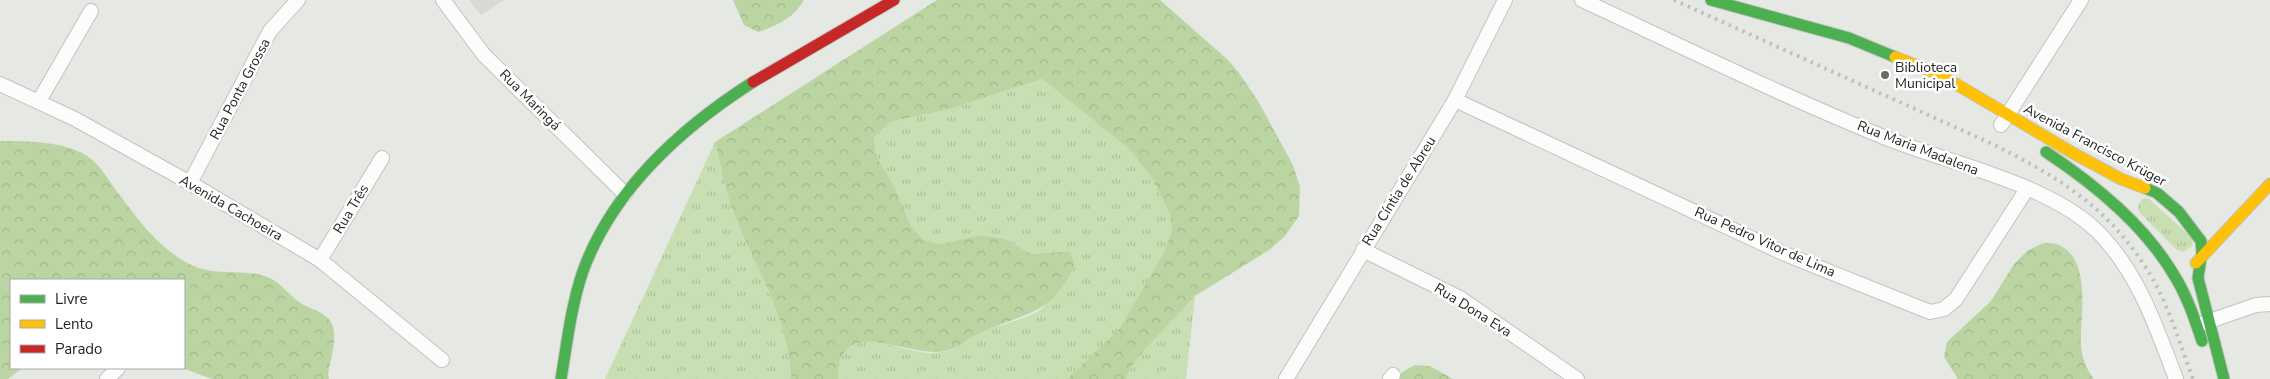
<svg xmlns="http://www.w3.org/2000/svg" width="2270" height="379" viewBox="0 0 2270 379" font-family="'Nunito Sans',sans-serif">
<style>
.built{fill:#d6dad2}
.grass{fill:url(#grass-tufts)}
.forest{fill:url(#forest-crowns)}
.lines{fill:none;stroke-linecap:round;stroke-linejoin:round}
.street-casing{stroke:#c2c4c0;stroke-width:16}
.fast-casing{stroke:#c2c4c0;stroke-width:13}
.slow-casing{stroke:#c2c4c0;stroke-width:13}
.jam-casing{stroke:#c2c4c0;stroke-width:13}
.street{stroke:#fbfcfb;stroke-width:14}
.fast{stroke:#4caf50;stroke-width:11}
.slow{stroke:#ffc107;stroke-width:11}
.jam{stroke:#c62828;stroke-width:11}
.rail{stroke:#bfbfbe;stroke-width:4;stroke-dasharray:2.5 5;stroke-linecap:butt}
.poi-dot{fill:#686a67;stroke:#fff;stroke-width:2}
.labels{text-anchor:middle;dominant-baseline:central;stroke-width:5;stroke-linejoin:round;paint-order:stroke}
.poi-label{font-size:14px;fill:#252624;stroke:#fff;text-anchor:start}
.street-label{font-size:14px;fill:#252624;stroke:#fff}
</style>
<defs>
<pattern id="grass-tufts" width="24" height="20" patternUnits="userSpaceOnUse" patternTransform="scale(1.25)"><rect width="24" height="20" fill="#c8dfb3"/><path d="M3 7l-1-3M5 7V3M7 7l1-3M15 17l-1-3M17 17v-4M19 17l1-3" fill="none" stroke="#acbf9a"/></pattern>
<pattern id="forest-crowns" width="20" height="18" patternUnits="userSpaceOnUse" patternTransform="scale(1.25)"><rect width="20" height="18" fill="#bbd5a2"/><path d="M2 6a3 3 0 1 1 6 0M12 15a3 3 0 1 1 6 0" fill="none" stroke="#a1b78b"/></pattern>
</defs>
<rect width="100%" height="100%" fill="#e5e8e3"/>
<polygon class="built" points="469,0 504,0 481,15"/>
<g class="grass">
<path d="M1042 79 1130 150 1151 177 1170 214 1172 231 1163 254 1119 329 1067 379H838C837 318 894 350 929 353 934 353 943 352 948 351 959 347 970 338 981 332 996 325 1035 318 1044 306 1052 296 1064 265 1070 251L1031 254 1005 239 980 235 941 244 924 240 911 226 894 186 876 155 874 138 890 122 950 109Z"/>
<path d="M715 142C721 166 725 193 735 216 757 271 789 319 791 379H605Z"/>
<polygon points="2144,198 2149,199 2191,237 2193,245 2184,252 2177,250 2139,212 2138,205"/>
<path d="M1195 296 1186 379H1126C1140 346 1171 321 1195 296Z"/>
</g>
<g class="forest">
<path d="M733 0H804C794 18 776 26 758 32L744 25Z"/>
<path d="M937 0H1160L1228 60 1239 73 1258 101 1293 165 1300 187 1299 216 1285 236 1269 250 1195 296 1145 349 1132 366 1126 379H1067L1119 329 1163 254 1172 231 1170 214 1151 177 1130 150 1042 79 950 109 890 122 874 138 876 155 894 186 911 226 924 240 941 244 980 235 1005 239 1031 254 1070 251 1075 265C1051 315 1028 312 982 332 970 337 958 349 945 351 909 359 837 311 838 379H791C789 319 757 271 735 216 725 193 721 166 715 142Z"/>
<path d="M0 141C27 141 58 141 82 153 97 160 106 176 115 189 137 218 160 252 196 267 219 276 247 268 270 278 282 284 289 295 299 302 310 310 323 310 331 322 339 335 330 360 328 374L329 379H212L182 368H184V280H11V368H22L8 379H0Z"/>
<path d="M2043 243C2048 243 2055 243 2059 245 2092 260 2080 315 2081 344 2081 356 2086 369 2094 379H1958L1944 357 1947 342 1991 301 2014 264 2027 251Z"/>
<polygon points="1415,365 1430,366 1453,379 1396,379 1404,371"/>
</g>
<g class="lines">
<defs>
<g id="street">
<polyline points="443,0 484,55 625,194"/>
<path d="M1582 0C1683 47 1783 96 1886 138 1949 163 2046 183 2096 230 2137 270 2156 326 2176 379"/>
<polyline points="0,84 75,119 190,183 320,260 442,360"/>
<polyline points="1455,100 1785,254 1930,312 1944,309 1956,299 2027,189"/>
<polyline points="39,101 91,11"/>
<polyline points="2001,125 2081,0"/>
<polyline points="190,183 270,31 298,0"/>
<polyline points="1363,250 1460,298 1577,379"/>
<polyline points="320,260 382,158"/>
<polyline points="2201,324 2256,305 2270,304"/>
<polyline points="107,379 118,368"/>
<polyline points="1286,379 1455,100 1505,0"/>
<polyline points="1390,379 1393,375"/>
</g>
<g id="fast">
<polyline points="1711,0 1849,38 1895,57"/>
<path d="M2046 152C2097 186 2147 227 2177 280 2188 299 2195 320 2202 341"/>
<polyline points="2145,188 2157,193 2179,212 2201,241 2202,252 2198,278 2224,379"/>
<path d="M561 379C567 343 571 306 583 271 613 189 681 128 753 82"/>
</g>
<g id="slow">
<polyline points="1895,57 1939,74 2073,153 2121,179 2145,188"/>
<polyline points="2196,263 2270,184"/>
</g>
<polyline id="jam" points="753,82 894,0"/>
</defs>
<use href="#street" class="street-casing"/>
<use href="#fast" class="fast-casing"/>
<use href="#slow" class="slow-casing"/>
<use href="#jam" class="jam-casing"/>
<use href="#street" class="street"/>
<use href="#fast" class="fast"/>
<use href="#slow" class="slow"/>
<use href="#jam" class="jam"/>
<path class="rail" d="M1674 0 1988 142C2060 177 2115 211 2155 283 2171 313 2181 347 2193 379"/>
</g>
<circle class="poi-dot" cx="1885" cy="75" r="5"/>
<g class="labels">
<g class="poi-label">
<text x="1895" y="67">Biblioteca<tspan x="1895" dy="16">Municipal</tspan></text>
</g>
<g class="street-label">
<text transform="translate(240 89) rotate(-62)">Rua Ponta Grossa</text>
<text transform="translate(530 100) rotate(45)">Rua Maringá</text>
<text transform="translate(2095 145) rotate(28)">Avenida Francisco Krüger</text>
<text transform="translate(1918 148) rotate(21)">Rua Maria Madalena</text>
<text transform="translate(1399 191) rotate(-58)">Rua Cíntia de Abreu</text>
<text transform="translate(231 208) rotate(30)">Avenida Cachoeira</text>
<text transform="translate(351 209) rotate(-59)">Rua Três</text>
<text transform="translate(1765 242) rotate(24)">Rua Pedro Vitor de Lima</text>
<text transform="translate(1473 310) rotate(32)">Rua Dona Eva</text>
</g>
</g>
<rect x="10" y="279" width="175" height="90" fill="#ffffff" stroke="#a8a8a7"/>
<rect x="20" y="295" width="25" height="8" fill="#4caf50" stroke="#a8a8a7"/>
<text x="55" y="304" font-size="15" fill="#252624">Livre</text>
<rect x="20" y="320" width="25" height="8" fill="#ffc107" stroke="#a8a8a7"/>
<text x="55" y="329" font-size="15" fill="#252624">Lento</text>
<rect x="20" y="345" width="25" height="8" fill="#c62828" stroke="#a8a8a7"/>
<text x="55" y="354" font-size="15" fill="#252624">Parado</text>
</svg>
